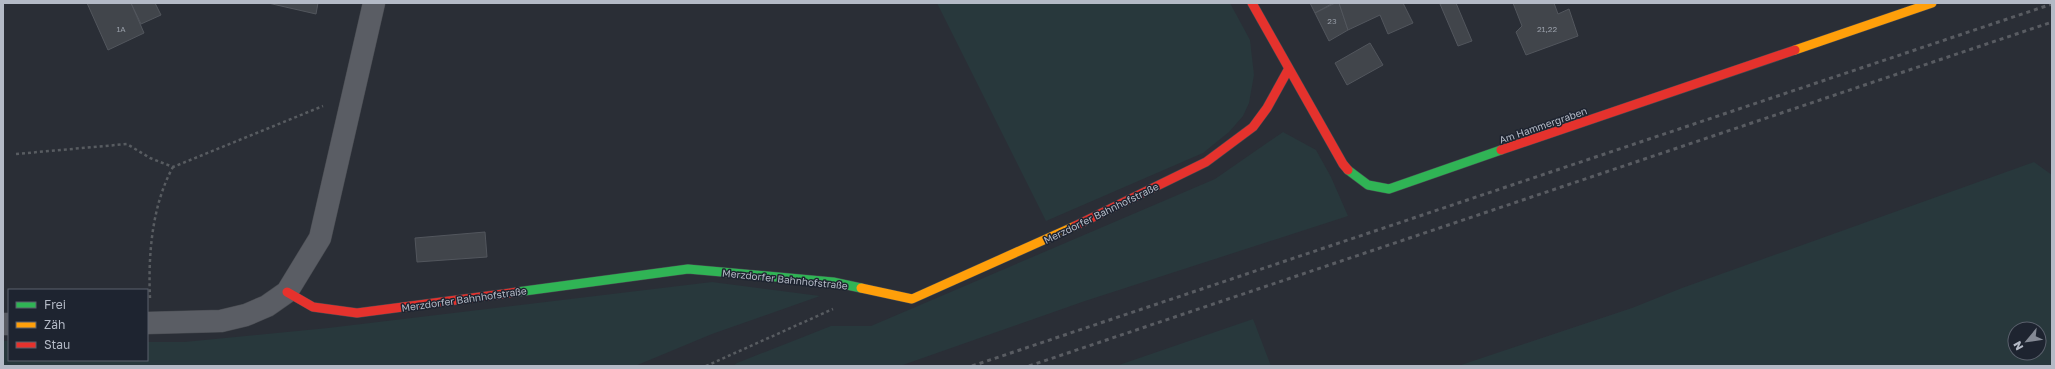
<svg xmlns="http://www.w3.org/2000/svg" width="2055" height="369" viewBox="0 0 2055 369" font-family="'Golos Text',sans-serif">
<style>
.green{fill:#28383c;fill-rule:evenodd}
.building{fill:#41454b;stroke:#52565d}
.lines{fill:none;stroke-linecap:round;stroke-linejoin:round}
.street-casing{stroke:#46494f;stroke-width:23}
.fast-casing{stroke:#46494f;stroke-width:10}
.slow-casing{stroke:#46494f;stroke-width:10}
.jam-casing{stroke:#46494f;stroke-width:10}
.path{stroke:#585c61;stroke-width:2.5;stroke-dasharray:3 3;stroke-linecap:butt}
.street{stroke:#5a5d64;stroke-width:22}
.fast{stroke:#30b455;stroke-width:9}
.slow{stroke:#ff9f0a;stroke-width:9}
.jam{stroke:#e5322d;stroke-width:9}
.rail{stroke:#595c62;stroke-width:3;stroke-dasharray:4 4;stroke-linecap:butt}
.labels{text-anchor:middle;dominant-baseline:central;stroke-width:3;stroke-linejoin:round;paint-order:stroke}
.number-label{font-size:8px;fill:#979da7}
.street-label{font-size:10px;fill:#b4bac6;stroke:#1e2430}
</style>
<rect width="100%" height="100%" fill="#2a2e36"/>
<g class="green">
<polygon points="937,3 1230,3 1250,40 1254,75 1249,103 1243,116 1229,132 1203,153 1046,221"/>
<polygon points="1283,132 1316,150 1331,177 1348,216 1085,301 900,366 733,366 737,363 831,326 871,326 1215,179"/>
<path d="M2034 162 2052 175V366H1458L1632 308 1682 288ZM2015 329H2039V353H2015Z"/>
<polygon points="712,282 820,296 712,334 635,366 3,366 3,341 9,341 9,360 147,360 147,342 184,342 328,328"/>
<polygon points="1253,319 1271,366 1116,366"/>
</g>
<g class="building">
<polygon points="87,3 131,3 144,33 108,50"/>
<polygon points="131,3 155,3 161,15 141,24"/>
<polygon points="268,3 318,3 316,14"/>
<polygon points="1310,3 1333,3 1315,13"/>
<polygon points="1335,3 1339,3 1348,30 1329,41 1315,13"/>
<polygon points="1339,3 1403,3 1413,23 1388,34 1380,15 1348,30"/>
<polygon points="1444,3 1456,3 1472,41 1458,46 1440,4"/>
<polygon points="1513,3 1554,3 1558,14 1569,9 1578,36 1526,55 1516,32 1522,26"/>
<polygon points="1370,43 1383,65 1347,85 1335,63"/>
<polygon points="485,232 487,257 417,262 415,238"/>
</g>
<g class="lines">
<defs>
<g id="street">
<polyline points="147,323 221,321 246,315 267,306 287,292 320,238 374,3"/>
<polyline points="3,324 9,324"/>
</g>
<g id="fast">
<polyline points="1348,170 1368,185 1389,189 1501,150"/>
<polyline points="517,292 688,269 833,282 861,288"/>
</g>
<g id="slow">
<polyline points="1795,50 1932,3"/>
<polyline points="861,288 912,299 1075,226"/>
</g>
<g id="jam">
<polyline points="1252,3 1343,164 1348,170"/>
<polyline points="1501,150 1795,50"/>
<polyline points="1075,226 1206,162 1253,127 1267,108 1288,70"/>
<polyline points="287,292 313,307 357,313 517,292"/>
</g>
</defs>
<use href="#street" class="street-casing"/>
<use href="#fast" class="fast-casing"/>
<use href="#slow" class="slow-casing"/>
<use href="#jam" class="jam-casing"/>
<g class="path">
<polyline points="16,154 127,144 150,158 173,167 323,106"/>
<path d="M150 298C148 255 152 205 173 167"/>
<polyline points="706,366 833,309"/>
</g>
<use href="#street" class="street"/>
<use href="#fast" class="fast"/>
<use href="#slow" class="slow"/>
<use href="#jam" class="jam"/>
<g class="rail">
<polyline points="972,366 2052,4"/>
<polyline points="1029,366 2052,22"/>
</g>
</g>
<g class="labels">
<g class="number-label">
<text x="1332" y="21">23</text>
<text x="121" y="29">1A</text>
<text x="1547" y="29">21,22</text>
</g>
<g class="street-label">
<text transform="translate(1543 125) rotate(-19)">Am Hammergraben</text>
<text transform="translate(1101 213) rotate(-26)">Merzdorfer Bahnhofstraße</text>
<text transform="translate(785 279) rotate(6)">Merzdorfer Bahnhofstraße</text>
<text transform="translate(464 299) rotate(-8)">Merzdorfer Bahnhofstraße</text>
</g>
</g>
<rect width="2055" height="369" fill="none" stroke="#b4bac6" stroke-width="8"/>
<rect x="8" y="289" width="140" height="72" fill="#1e2430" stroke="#5a606c"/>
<rect x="16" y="302" width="20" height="6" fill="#30b455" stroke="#5a606c"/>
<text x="44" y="309" font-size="12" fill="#b4bac6">Frei</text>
<rect x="16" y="322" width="20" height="6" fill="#ff9f0a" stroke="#5a606c"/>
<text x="44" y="329" font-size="12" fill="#b4bac6">Zäh</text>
<rect x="16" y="342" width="20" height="6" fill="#e5322d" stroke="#5a606c"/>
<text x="44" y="349" font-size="12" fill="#b4bac6">Stau</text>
<g transform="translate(2027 341) rotate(241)"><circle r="19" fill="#1e2430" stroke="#5a606c"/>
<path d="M0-3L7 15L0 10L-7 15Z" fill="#848994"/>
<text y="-6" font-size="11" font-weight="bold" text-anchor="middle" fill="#b4bac6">N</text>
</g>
</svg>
